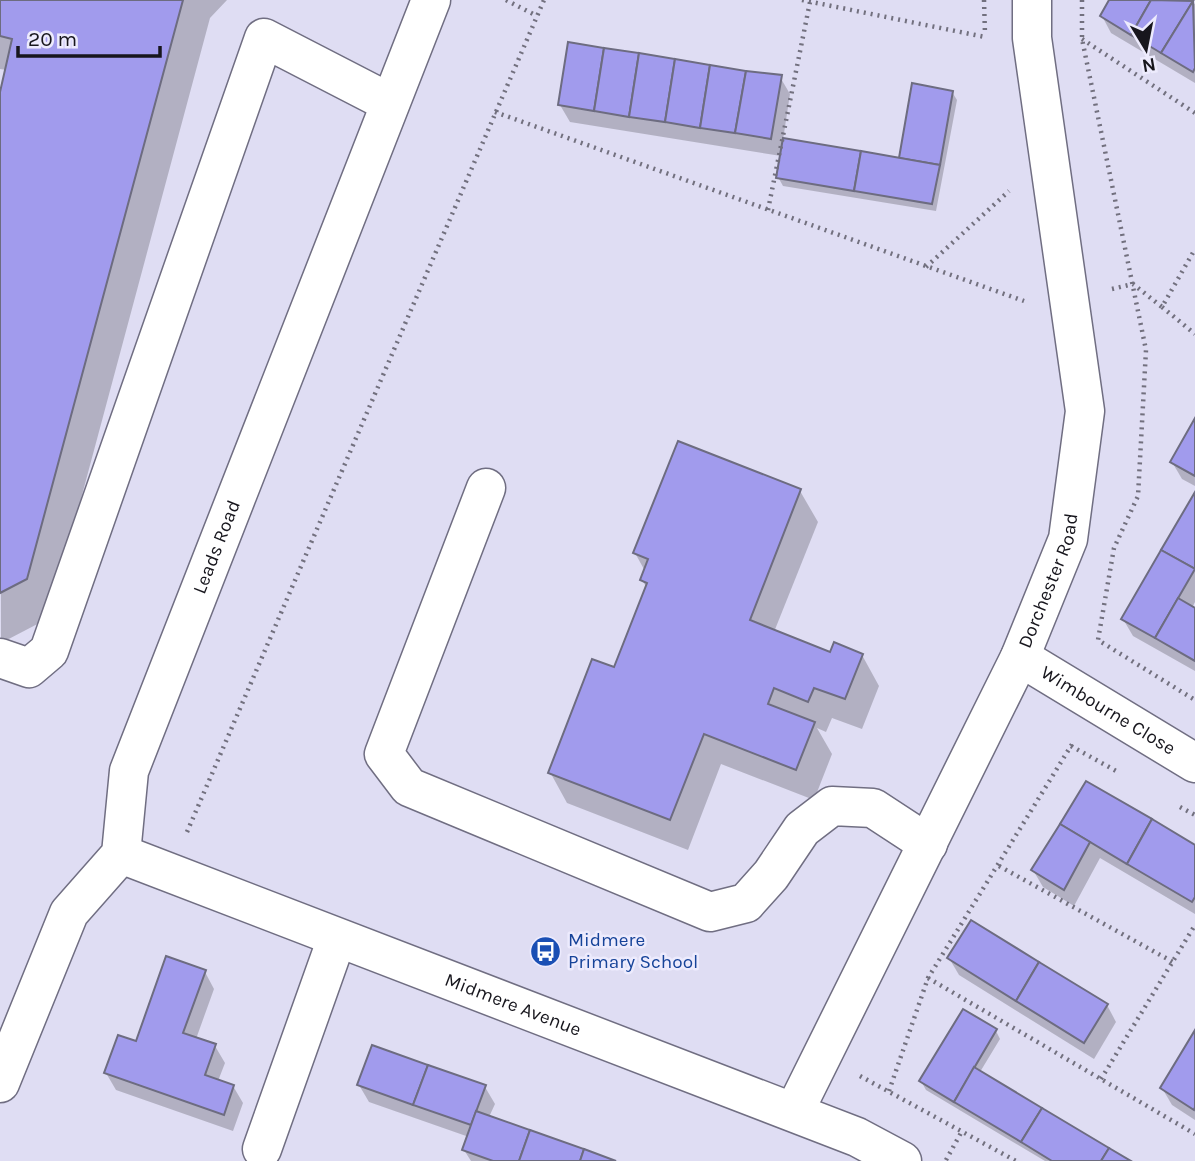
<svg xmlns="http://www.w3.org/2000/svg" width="1195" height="1161" viewBox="0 0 1195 1161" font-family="Karla,sans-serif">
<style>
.shadow{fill:#0003}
.building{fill:#a19bed;stroke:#6d6c80;stroke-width:2}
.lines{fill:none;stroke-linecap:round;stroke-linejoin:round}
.minor-casing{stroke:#706e82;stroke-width:41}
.major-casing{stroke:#706e82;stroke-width:41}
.path{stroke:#72707e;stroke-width:4.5;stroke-dasharray:2 5;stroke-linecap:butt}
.minor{stroke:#fff;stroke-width:38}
.major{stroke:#fff;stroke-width:38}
.labels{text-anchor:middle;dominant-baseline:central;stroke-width:5;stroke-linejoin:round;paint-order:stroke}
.street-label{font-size:19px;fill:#17161d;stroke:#edebfd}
.transit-label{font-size:19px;fill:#164399;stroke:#edebfd;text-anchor:start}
</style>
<rect width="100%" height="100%" fill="#dfddf3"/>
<g class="shadow">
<polygon points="0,0 227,0 210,18 49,618 1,643 0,100 7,70 0,69"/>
<polygon points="1111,0 1188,0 1195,4 1195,83 1111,33 1102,16"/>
<polygon points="780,77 790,94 783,140 901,160 952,92 957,100 936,211 783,186 778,177 781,156 570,122 560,105"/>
<polygon points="1195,422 1195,486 1182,479 1172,462"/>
<polygon points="800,491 818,522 774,632 831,654 862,655 879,686 862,729 832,718 826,732 817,728 832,754 814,800 721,764 688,850 567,803 550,772 615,670 647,588 642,580 645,571 635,553"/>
<polygon points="1195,495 1195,602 1192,608 1195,610 1195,671 1133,636 1123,619"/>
<polygon points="1087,783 1195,847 1195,914 1100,858 1074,906 1043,887 1033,870"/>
<polygon points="949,958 1107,1005 1116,1022 1094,1059 959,975"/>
<polygon points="205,972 214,989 196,1039 215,1046 225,1063 218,1081 233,1086 243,1103 233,1131 116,1090 106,1073"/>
<polygon points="996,1031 1000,1039 980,1072 1128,1161 1045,1161 926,1090 921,1081"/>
<polygon points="1195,1034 1195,1120 1172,1105 1162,1088"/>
<polygon points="359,1085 485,1087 495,1104 489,1117 611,1161 471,1161 464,1150 469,1137 369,1102"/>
</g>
<g class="building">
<polygon points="0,0 183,0 27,579 0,593 0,92 12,39 0,36"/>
<polygon points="1109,0 1151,0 1131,35 1100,16"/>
<polygon points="1151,0 1193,1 1161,53 1131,35"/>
<polygon points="1193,1 1195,68 1193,72 1161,53"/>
<polygon points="568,42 604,48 594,111 558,105"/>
<polygon points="604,48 639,53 629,117 594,111"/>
<polygon points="639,53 675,59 665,122 629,117"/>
<polygon points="675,59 710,65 700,128 665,122"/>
<polygon points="710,65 746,71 735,133 700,128"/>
<polygon points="746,71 782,75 771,139 735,133"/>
<polygon points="912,83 953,91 940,165 899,158"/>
<polygon points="783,138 861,151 854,191 776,178"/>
<polygon points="861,151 940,165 932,204 854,191"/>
<polygon points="1195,418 1195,476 1170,462"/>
<polygon points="678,441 801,489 750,620 830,652 834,642 863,654 845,699 814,688 808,702 774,688 768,704 815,722 796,770 704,734 670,820 548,773 592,659 614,667 647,583 640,580 648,559 633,553"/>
<polygon points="1195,492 1195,569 1161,550"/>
<polygon points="1161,550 1195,569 1155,638 1121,619"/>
<polygon points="1178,598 1195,608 1195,661 1155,638"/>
<polygon points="1086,781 1152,819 1127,864 1060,824"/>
<polygon points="1152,819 1195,845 1195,897 1192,902 1127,864"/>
<polygon points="1060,824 1090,842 1064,890 1031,870"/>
<polygon points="971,920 1039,962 1016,1001 947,958"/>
<polygon points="166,956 206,970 183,1033 216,1044 205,1075 234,1085 224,1115 104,1073 118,1035 136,1041"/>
<polygon points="1039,962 1108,1004 1084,1043 1016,1001"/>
<polygon points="963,1009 997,1029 954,1102 919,1081"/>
<polygon points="1195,1030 1195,1107 1194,1110 1160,1088"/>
<polygon points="372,1045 428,1065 413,1105 357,1085"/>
<polygon points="428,1065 486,1085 471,1125 413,1105"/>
<polygon points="974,1067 1042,1108 1021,1142 954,1102"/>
<polygon points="1042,1108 1109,1148 1101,1161 1052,1161 1021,1142"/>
<polygon points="476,1111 530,1130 519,1161 493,1161 462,1150"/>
<polygon points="530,1130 584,1149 580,1161 519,1161"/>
<polygon points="1109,1148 1131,1161 1101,1161"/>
<polygon points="584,1149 616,1161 580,1161"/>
</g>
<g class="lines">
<defs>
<g id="minor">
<polyline points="486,488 384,754 409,787 710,912 746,903 771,875 802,829 832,806 873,808 928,844"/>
<path id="s1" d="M1020 657 1195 763"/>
<polyline points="0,658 29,668 49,651 264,38 390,103"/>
<path id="s2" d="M121 854 857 1137 902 1161"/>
<path id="s3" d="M794 1112 1020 657 1068 539 1085 411 1032 38V0"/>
<polyline points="262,1149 337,938"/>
</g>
<g id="major">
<path id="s4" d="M0 1083 69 913 121 854 129 771 431 0"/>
</g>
</defs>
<use href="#minor" class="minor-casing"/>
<use href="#major" class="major-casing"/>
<g class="path">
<polyline points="506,0 537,16"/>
<polyline points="802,0 985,37"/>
<polyline points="984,0 985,34"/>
<polyline points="1082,0 1082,39 1146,350 1138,496 1114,548 1098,640 1195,700"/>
<polyline points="1082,39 1195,113"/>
<polyline points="495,112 1024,301"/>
<polyline points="768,210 810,2"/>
<polyline points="926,267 1009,191"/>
<polyline points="1112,289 1133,284 1162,307 1195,249"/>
<polyline points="1162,307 1195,334"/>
<polyline points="1071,746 1118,772"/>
<polyline points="1180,807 1195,815"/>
<polyline points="187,832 544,0"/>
<polyline points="999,866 1173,962"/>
<polyline points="928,978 1195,1134"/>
<polyline points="860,1076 1016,1161"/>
<polyline points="1101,1079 1195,925"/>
<polyline points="889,1091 928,978 1074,741"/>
<polyline points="946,1160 962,1131"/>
</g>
<use href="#minor" class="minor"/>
<use href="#major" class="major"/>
</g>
<defs>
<symbol id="bus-disc" viewBox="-11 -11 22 22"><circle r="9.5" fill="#1a4fb4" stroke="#edebfd"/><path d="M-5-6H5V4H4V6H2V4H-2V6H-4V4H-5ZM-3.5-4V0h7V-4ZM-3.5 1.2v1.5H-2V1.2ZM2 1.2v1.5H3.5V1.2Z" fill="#fff"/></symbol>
</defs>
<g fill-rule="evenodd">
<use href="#bus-disc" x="528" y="934" width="35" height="35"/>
</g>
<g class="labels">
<g class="street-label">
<text stroke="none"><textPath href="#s4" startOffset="586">Leads Road</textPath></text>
<text stroke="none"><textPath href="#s3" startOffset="590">Dorchester Road</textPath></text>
<text stroke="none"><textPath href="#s1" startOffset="103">Wimbourne Close</textPath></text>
<text stroke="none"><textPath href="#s2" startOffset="420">Midmere Avenue</textPath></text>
</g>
<g class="transit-label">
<text x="568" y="940">Midmere<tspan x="568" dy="22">Primary School</tspan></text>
</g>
</g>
<g transform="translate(1146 49) rotate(170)" stroke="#edebfd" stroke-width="5" paint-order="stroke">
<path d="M0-5L12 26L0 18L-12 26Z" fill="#17161d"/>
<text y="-10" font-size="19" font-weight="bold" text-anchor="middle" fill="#17161d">N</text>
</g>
<path d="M18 46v10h142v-10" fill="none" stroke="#17161d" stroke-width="3.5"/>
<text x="28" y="46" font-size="21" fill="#17161d" stroke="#edebfd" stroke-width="5" paint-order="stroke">20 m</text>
</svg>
